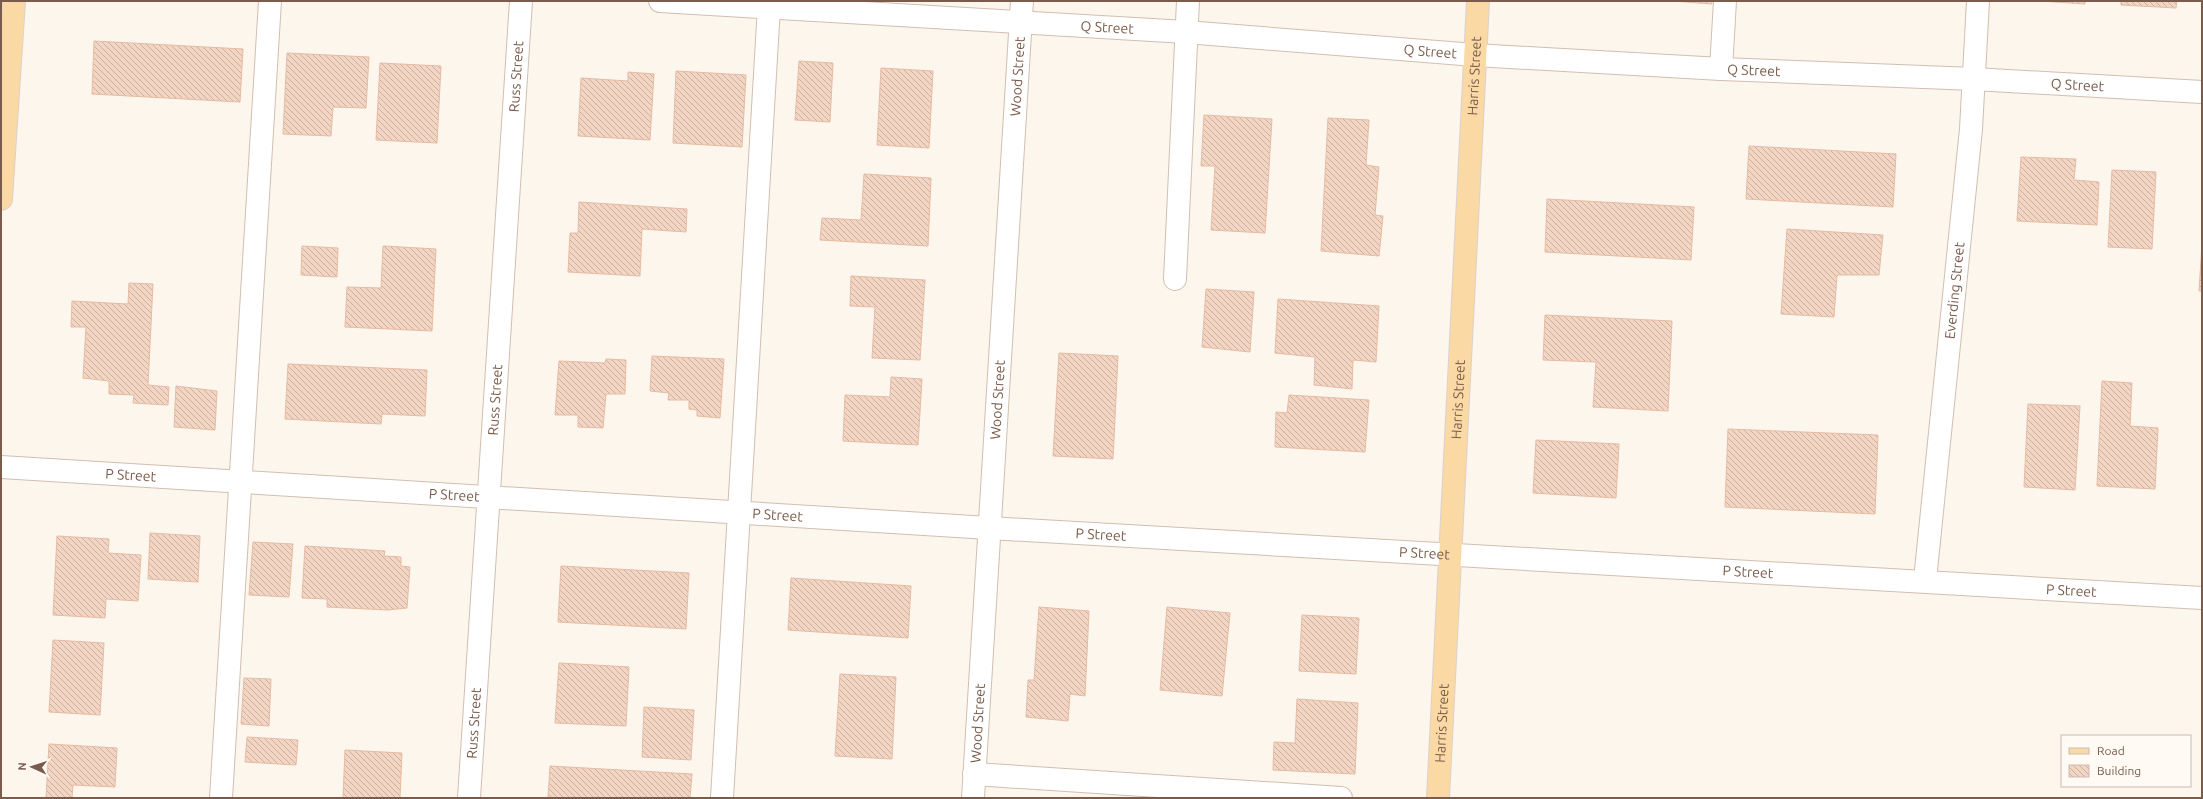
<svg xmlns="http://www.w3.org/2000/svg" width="2203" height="799" viewBox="0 0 2203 799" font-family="Ubuntu,sans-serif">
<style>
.building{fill:url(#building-back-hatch);stroke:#e6bba3}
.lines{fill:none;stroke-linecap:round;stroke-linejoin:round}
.minor-casing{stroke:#d1beb0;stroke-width:24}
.major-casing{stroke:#dad1cd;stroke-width:24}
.minor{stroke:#fff;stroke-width:22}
.major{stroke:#fbd9a5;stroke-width:22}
.labels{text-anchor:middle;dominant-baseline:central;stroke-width:3;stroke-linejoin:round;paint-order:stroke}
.street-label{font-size:14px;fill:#7a5c4d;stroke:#fffaf3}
</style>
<defs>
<pattern id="building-back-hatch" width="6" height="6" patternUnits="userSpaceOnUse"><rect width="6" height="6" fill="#f3d5c3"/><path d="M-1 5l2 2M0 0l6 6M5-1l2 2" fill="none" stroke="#cab0a1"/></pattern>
</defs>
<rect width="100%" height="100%" fill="#fdf6ec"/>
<g class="building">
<polygon points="1673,1 1712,1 1712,4"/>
<polygon points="2040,1 2085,1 2085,4"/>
<polygon points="2121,1 2177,1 2176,8 2121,5"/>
<polygon points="94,41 243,49 240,102 92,94"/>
<polygon points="287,53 369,57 366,108 333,107 331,136 283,134"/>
<polygon points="799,61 833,63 830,122 795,120"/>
<polygon points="380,63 441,66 437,143 376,140"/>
<polygon points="881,68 933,71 929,148 877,145"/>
<polygon points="676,71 746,75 742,147 673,143"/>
<polygon points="628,72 654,74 650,140 578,136 581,78 628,81"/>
<polygon points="1204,115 1272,119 1265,233 1211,230 1215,166 1201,166"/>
<polygon points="1328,118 1369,120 1366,165 1379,167 1375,215 1383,216 1379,256 1321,251"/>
<polygon points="1749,146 1896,154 1893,207 1746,199"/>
<polygon points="2021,157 2076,159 2074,180 2099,182 2097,225 2017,221"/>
<polygon points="2112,170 2156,172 2152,249 2108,247"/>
<polygon points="864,174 931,178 928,246 820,240 822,218 861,220"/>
<polygon points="1547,199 1694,207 1691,260 1545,252"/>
<polygon points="579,202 687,209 686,232 642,229 640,276 568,272 570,233 578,233"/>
<polygon points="1787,229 1883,235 1879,275 1837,275 1834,317 1781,314"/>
<polygon points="2202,244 2202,291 2199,291"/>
<polygon points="302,246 338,248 337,277 301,275"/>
<polygon points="383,246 436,249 432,331 345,327 347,287 381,288"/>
<polygon points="851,276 925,280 920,360 872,358 875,307 850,306"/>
<polygon points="129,283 153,284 148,385 169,387 168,405 133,403 134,395 109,394 109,381 83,378 86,327 71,327 72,301 128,304"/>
<polygon points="1206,289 1254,292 1250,352 1202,347"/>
<polygon points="1278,299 1379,306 1376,362 1353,360 1352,389 1314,385 1315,357 1275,353"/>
<polygon points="1545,315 1672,321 1668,411 1593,407 1596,362 1543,360"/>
<polygon points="1059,353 1118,356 1113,459 1053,456"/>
<polygon points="652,356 724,359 720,418 697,416 697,410 689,409 689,400 668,400 669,393 650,391"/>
<polygon points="606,359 626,360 625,394 606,394 603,428 578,427 578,415 555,415 559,361 605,363"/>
<polygon points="288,364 427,370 425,416 382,414 381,424 285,419"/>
<polygon points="891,377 922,379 918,445 843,441 845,395 890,397"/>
<polygon points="2102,381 2132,383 2130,426 2158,428 2155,489 2097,486"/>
<polygon points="176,386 217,391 215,430 174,427"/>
<polygon points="1289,395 1369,400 1365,452 1275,447 1276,412 1287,413"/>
<polygon points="2028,404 2080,406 2075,490 2024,487"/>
<polygon points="1728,429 1878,435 1875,514 1725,507"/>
<polygon points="1536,440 1619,444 1616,498 1533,493"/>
<polygon points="150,533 200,536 198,582 148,579"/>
<polygon points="57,536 109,539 108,553 141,555 138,601 106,599 105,618 53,615"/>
<polygon points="253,542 293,544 289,597 249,595"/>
<polygon points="305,546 385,551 384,556 401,557 401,566 410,567 407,608 387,610 327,607 327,599 302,598"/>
<polygon points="561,566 689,573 686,629 558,622"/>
<polygon points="791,578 911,586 908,638 788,630"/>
<polygon points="1039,607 1089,611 1085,696 1070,694 1068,721 1026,717 1028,680 1034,680"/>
<polygon points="1167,607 1230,613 1222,696 1160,690"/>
<polygon points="1302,615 1359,618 1356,674 1299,671"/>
<polygon points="53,640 104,643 100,715 49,712"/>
<polygon points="559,663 629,667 626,726 555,723"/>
<polygon points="840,674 896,677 892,759 835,756"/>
<polygon points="244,678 271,679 269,726 241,724"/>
<polygon points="1297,699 1358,703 1355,774 1273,770 1274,742 1295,743"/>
<polygon points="644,707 694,710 691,760 642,757"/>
<polygon points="247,737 298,740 296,765 245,762"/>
<polygon points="49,744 117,748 115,787 73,785 72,798 46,798"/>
<polygon points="345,750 402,753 400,798 343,798"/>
<polygon points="550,766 692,774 690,798 548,798"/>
</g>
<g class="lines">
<defs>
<g id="minor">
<path id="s1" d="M660 1 1186 32 1475 55 1721 69 1974 79 2202 92"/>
<polyline points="1721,69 1725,1"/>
<polyline points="1175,279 1188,1"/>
<path id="s2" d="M1 467 989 528 2202 598"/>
<path id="s3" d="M1925 580 1971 129 1978 1"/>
<polyline points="974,774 1341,798"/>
<polyline points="221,798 270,1"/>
<path id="s4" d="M469 798 521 1"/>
<polyline points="722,798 769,7"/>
<path id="s5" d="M973 798 1022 1"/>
</g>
<g id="major">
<polyline points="1,199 14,1"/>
<path id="s6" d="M1438 798 1478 1"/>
</g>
</defs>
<use href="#minor" class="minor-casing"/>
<use href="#major" class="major-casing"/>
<use href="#minor" class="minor"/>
<use href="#major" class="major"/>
</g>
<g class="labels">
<g class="street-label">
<text stroke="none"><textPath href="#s1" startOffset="448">Q Street</textPath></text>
<text stroke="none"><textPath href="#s1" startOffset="772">Q Street</textPath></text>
<text stroke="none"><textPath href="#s1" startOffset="1096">Q Street</textPath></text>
<text stroke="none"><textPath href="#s4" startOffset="723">Russ Street</textPath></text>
<text stroke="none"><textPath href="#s5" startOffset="723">Wood Street</textPath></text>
<text stroke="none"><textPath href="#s6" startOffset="723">Harris Street</textPath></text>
<text stroke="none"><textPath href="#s1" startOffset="1420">Q Street</textPath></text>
<text stroke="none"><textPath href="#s3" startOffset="291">Everding Street</textPath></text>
<text stroke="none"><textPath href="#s4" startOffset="399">Russ Street</textPath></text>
<text stroke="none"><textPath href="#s5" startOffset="399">Wood Street</textPath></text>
<text stroke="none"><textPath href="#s6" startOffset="399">Harris Street</textPath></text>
<text stroke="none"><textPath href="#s2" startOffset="130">P Street</textPath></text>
<text stroke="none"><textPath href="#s2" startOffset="454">P Street</textPath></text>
<text stroke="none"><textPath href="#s2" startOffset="778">P Street</textPath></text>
<text stroke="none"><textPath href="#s2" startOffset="1102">P Street</textPath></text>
<text stroke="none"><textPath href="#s2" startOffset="1426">P Street</textPath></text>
<text stroke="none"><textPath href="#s2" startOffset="1750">P Street</textPath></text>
<text stroke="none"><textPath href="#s2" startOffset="2074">P Street</textPath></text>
<text stroke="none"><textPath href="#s4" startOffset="75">Russ Street</textPath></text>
<text stroke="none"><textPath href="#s5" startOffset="75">Wood Street</textPath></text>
<text stroke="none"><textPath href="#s6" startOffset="75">Harris Street</textPath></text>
</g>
</g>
<rect width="2203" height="799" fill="none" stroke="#7a5c4d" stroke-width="4"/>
<rect x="2061" y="735" width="130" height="52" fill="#fffaf3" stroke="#cabbb1"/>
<rect x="2069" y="748" width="20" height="6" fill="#fbd9a5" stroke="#cabbb1"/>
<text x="2097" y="755" font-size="12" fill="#7a5c4d">Road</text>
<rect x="2069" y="765" width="20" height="12" fill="url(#building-back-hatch)" stroke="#cabbb1"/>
<text x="2097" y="775" font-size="12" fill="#7a5c4d">Building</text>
<g transform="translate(32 767) rotate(273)" stroke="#fffaf3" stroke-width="3" paint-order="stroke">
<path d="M0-3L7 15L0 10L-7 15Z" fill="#7a5c4d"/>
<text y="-6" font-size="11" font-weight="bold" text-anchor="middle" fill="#7a5c4d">N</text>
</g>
</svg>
